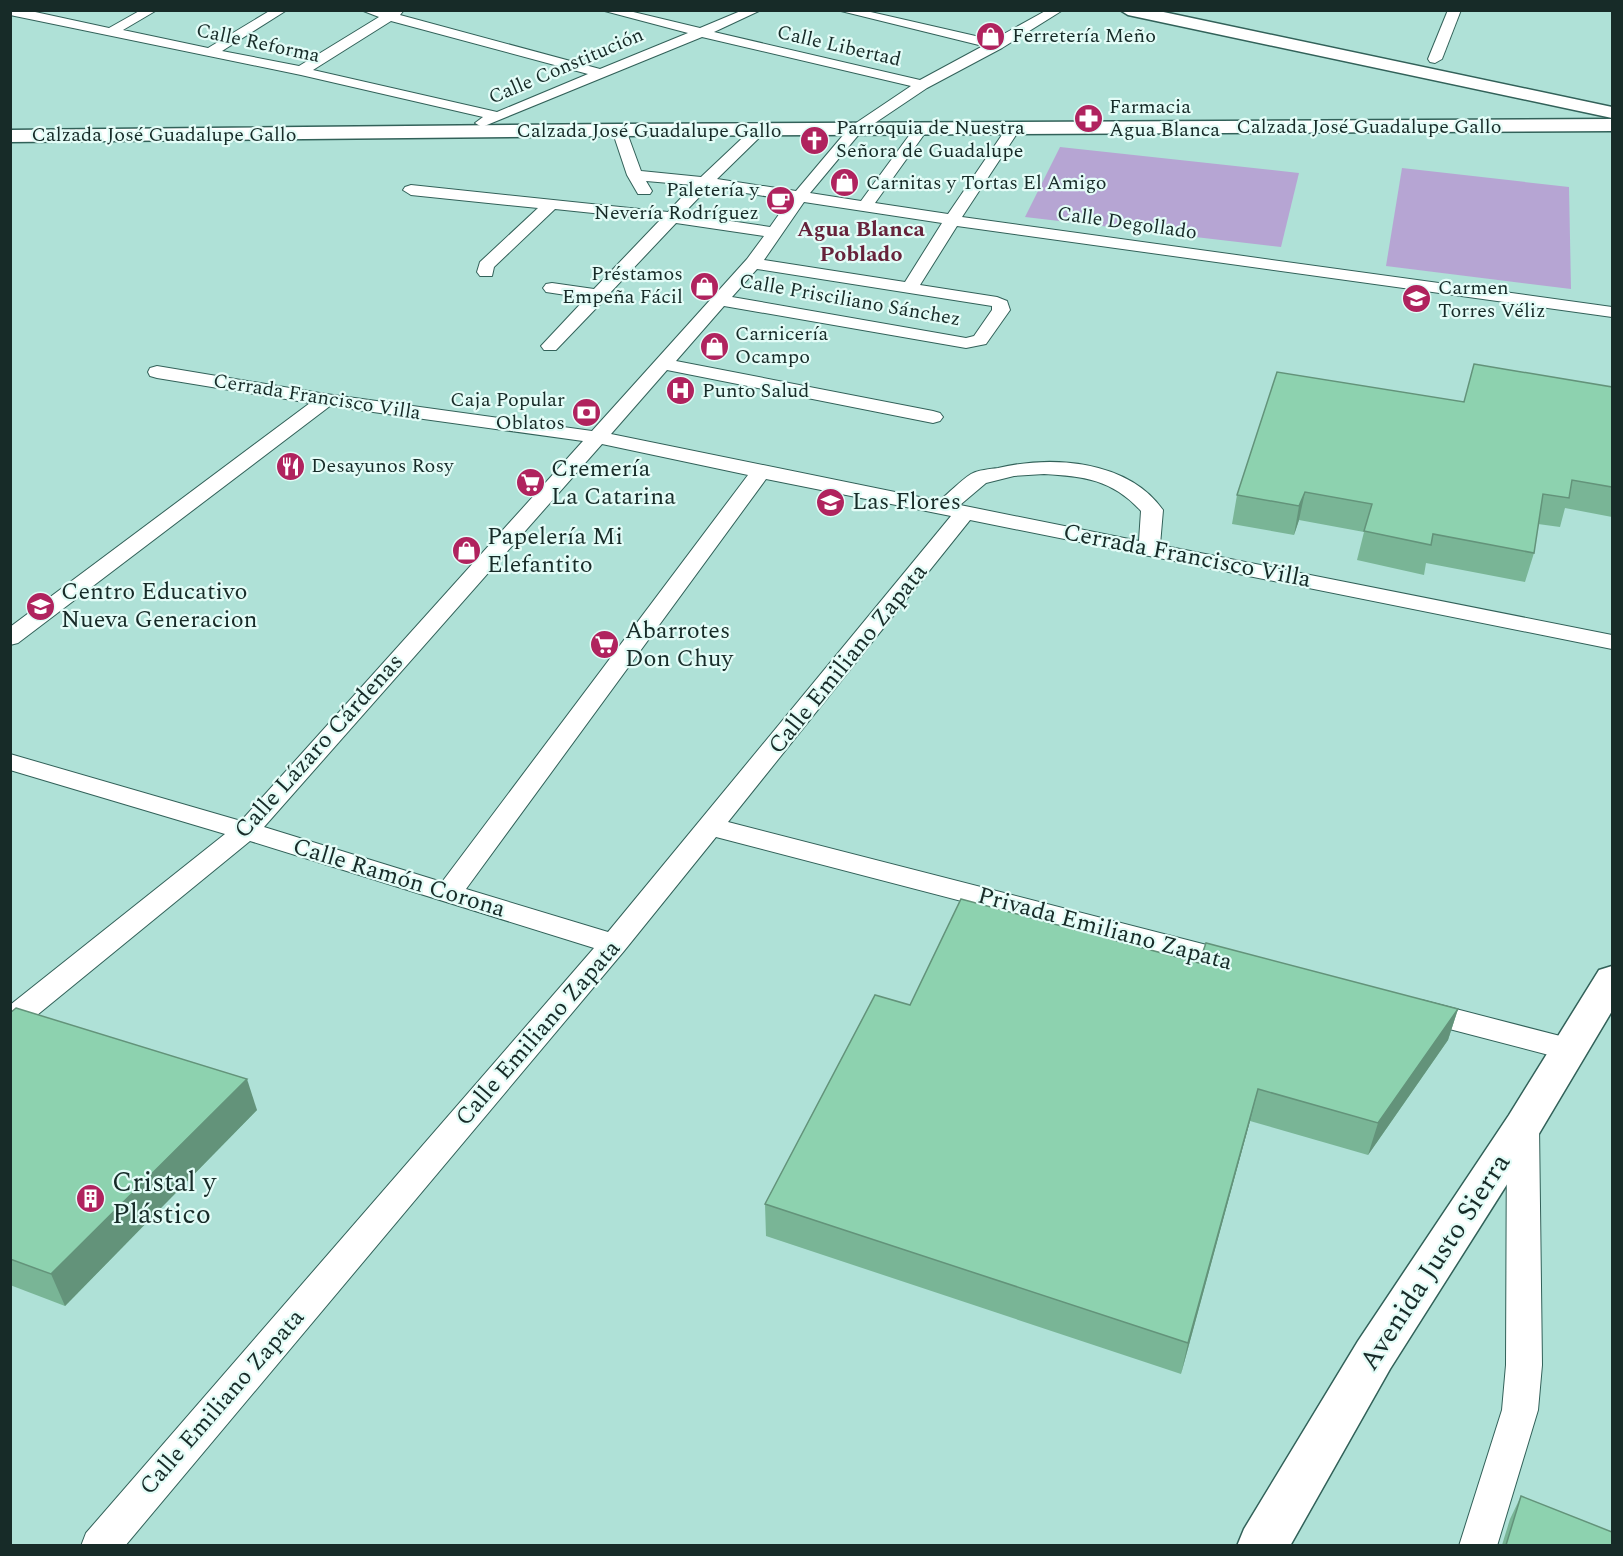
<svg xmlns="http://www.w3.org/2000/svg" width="1623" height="1556" viewBox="0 0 1623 1556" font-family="Spectral,serif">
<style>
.green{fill:#b6a5d3}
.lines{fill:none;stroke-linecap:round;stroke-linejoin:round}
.street-casing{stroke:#326159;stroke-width:2}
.secondary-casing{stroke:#326159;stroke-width:3}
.highway-casing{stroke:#326159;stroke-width:3}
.street{fill:#fff;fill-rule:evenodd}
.secondary{fill:#fff;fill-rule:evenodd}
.highway{fill:#fff;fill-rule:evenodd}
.wall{fill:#79b596}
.shaded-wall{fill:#63937a}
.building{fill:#8dd2af;stroke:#63937a;stroke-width:1.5}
.labels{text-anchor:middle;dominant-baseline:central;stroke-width:4.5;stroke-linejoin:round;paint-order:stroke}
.far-poi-label{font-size:20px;fill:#172b28;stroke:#e3fcf7;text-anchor:start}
.far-street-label{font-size:20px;fill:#172b28;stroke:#e3fcf7}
.far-neighbourhood-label{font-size:22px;font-weight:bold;fill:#66223a;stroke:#e3fcf7}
.poi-label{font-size:24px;fill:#172b28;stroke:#e3fcf7;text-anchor:start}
.street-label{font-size:24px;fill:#172b28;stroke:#e3fcf7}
.near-poi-label{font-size:28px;fill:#172b28;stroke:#e3fcf7;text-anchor:start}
.near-street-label{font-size:28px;fill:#172b28;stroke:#e3fcf7}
</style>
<rect width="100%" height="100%" fill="#afe1d7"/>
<g class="green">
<polygon points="1060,147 1299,173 1281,247 1025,217"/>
<polygon points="1402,168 1569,187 1571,289 1386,266"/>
</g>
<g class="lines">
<defs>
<g id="street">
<path d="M10 10H26L109 28 141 10H157L123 30 208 48 271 10H287L222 51 299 66 379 17 361 10H404L400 15 600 69 688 33 601 10H625L700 28 743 10H761L714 32 920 80 983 46 837 10H862L993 40 1047 10H1063L1002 48 927 88 860 133 810 193 861 201 916 126 921 125 928 129 875 203 948 214 1008 126 1013 125 1020 129 962 217 1612 307V317L957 226 920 285 997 297 1007 301 1010 310 986 344 966 348 724 306 676 361 933 411 940 413 943 417 940 421 933 423 667 370 611 434 939 501C949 493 960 481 971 474 978 470 990 469 998 468 1052 455 1128 460 1163 510L1160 545 1612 635V649L970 520 728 822 1234 952 1244 955 1248 962 1244 969 1234 972 716 837 624 951 125 1546H81L86 1533 594 948 250 841 20 1029 10 1032V1005L225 834 10 770V754L241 821 583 441 330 406 18 643 10 645V627L310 403 157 378 150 376 148 372 150 368 157 366 326 394 592 431 747 259 764 236 676 223 609 294 607 299 604 300 556 350H544L541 346 586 298 546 292 543 288 546 284 552 283 594 289 660 220 555 209 494 267 492 276H480L477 272 480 262 538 208 411 195 403 190 405 187 411 185 668 212 693 185 646 181 652 191 650 194H638L627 175 612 130 614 127 619 126 626 130 641 171 701 177 754 127H764L766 130 764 133 717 179 796 191 850 127 911 86 702 37 482 127 475 123 483 117 301 75 10 15ZM391 21 588 74 497 112 313 70ZM709 187 789 200 770 227 683 214ZM804 202 942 223 905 282 764 260ZM757 269 992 306V310L974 336 966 338 732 297ZM602 444 748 475 442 882 264 827ZM1044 474C1084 476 1113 480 1141 511L1139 541 960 505 986 483 1014 476ZM766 479 951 516 608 932 466 889Z"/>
<polygon points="1448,10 1461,10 1442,59 1435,63 1430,62 1428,59"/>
<polygon points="1421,1000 1568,1038 1579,1041 1583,1049 1579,1057 1568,1060 1411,1019 1406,1011 1411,1003"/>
<polygon points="1523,1114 1534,1117 1539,1126 1542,1365 1538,1410 1497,1546 1459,1546 1502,1410 1506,1365 1507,1126 1512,1117"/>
</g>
<g id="secondary">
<polygon points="1612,119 1612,131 619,136 10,142 10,130 619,124"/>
<polygon points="1612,966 1612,1011 1537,1137 1390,1369 1290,1546 1237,1546 1244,1529 1358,1341 1509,1115 1599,970"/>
</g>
<polygon id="highway" points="1120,10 1154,10 1612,107 1612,118 1128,15"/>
</defs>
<use href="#street" class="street-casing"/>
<use href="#secondary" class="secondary-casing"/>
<use href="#highway" class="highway-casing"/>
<use href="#street" class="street"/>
<use href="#secondary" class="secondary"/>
<use href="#highway" class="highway"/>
</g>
<g class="wall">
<polygon points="1612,387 1612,517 1565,508 1560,527 1538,524 1534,553 1525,582 1426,563 1424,575 1357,560 1364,532 1299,520 1294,535 1232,524 1237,495 1464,402"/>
<polygon points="1199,963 1458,1009 1448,1040 1368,1155 1250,1121 1181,1374 766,1236 765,1204 910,1005"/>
<polygon points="10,1013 257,1110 65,1306 10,1285"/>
<polygon points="1521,1496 1612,1545 1502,1545 1510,1519"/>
</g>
<g class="shaded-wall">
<polygon points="1305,492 1299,520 1294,535 1299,506"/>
<polygon points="1458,1009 1448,1040 1368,1155 1378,1123"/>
<polygon points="247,1079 257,1110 65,1306 51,1274"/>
<polygon points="1258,1089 1250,1121 1181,1374 1188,1343"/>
</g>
<g class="building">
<polygon points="1474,364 1612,387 1612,487 1572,480 1569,498 1543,494 1534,553 1433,534 1431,545 1364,531 1372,504 1305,492 1299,506 1237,495 1277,372 1464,402"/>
<polygon points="961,899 1199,963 1206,943 1458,1009 1378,1123 1258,1089 1188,1343 765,1204 875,995 910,1005"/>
<polygon points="16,1008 247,1079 51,1274 10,1259 10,1013"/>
<polygon points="1521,1496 1612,1532 1612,1545 1506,1545"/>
</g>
<defs>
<symbol id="shop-disc" viewBox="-11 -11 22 22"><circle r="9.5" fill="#b0235e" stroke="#e3fcf7"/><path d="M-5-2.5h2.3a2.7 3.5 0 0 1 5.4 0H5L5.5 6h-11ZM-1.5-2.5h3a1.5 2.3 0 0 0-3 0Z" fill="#fff"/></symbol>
<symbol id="pharmacy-disc" viewBox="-11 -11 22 22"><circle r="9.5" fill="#b0235e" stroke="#e3fcf7"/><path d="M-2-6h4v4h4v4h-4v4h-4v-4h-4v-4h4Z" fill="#fff"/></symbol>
<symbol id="church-disc" viewBox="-11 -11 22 22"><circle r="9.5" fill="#b0235e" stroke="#e3fcf7"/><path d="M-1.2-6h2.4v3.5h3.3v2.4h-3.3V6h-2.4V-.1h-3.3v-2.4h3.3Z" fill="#fff"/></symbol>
<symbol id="cafe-disc" viewBox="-11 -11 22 22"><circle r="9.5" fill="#b0235e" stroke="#e3fcf7"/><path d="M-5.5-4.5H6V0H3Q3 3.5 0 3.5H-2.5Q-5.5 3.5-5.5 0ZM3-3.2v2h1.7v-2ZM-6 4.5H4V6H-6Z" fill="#fff"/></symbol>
<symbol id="school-disc" viewBox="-11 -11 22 22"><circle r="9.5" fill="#b0235e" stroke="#e3fcf7"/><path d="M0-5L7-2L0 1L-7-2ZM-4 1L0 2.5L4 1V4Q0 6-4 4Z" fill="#fff"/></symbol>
<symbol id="hospital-disc" viewBox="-11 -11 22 22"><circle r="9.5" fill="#b0235e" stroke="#e3fcf7"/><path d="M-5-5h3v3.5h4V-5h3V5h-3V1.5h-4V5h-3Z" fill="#fff"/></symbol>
<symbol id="bank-disc" viewBox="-11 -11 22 22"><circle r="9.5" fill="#b0235e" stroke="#e3fcf7"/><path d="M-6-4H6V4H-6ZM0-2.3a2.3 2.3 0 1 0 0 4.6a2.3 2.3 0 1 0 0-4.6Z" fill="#fff"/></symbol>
<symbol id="restaurant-disc" viewBox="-11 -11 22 22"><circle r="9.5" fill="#b0235e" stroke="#e3fcf7"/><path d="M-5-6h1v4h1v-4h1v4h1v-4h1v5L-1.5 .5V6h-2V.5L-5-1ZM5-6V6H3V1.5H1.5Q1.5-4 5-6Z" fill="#fff"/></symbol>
<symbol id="supermarket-disc" viewBox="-11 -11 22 22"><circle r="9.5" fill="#b0235e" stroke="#e3fcf7"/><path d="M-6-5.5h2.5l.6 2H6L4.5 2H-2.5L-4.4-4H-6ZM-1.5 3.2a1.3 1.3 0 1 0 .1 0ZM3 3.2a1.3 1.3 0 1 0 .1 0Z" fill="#fff"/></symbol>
<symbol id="building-disc" viewBox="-11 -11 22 22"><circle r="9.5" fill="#b0235e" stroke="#e3fcf7"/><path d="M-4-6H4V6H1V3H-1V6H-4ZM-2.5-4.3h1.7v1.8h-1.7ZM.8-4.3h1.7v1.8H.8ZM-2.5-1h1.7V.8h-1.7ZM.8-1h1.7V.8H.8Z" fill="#fff"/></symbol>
</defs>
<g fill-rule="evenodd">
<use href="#shop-disc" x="974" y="20" width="33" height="33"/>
<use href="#pharmacy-disc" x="1072" y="102" width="33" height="33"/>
<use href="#church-disc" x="798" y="124" width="33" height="33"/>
<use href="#shop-disc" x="828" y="166" width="33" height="33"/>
<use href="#cafe-disc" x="764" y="184" width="33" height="33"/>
<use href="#shop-disc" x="688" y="270" width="33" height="33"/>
<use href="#school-disc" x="1400" y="282" width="33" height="33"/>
<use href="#shop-disc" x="698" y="330" width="33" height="33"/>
<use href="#hospital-disc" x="664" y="374" width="33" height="33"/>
<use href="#bank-disc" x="570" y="396" width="33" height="33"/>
<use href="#restaurant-disc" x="274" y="450" width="33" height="33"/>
<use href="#supermarket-disc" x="514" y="466" width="33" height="33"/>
<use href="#school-disc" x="814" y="486" width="33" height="33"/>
<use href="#shop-disc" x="450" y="534" width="33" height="33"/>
<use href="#school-disc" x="24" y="590" width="33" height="33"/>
<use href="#supermarket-disc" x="588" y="628" width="33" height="33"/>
<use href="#building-disc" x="74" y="1182" width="33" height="33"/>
</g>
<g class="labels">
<g class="far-poi-label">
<text x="1012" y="36">Ferretería Meño</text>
<text x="1109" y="107">Farmacia<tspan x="1109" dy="23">Agua Blanca</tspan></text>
<text x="836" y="128">Parroquia de Nuestra<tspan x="836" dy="23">Señora de Guadalupe</tspan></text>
<text x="866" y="183">Carnitas y Tortas El Amigo</text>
<text x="759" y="190" text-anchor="end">Paletería y<tspan x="759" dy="23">Nevería Rodríguez</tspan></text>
<text x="683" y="274" text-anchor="end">Préstamos<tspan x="683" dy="23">Empeña Fácil</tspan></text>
<text x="1438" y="288">Carmen<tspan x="1438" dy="23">Torres Véliz</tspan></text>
<text x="735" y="334">Carnicería<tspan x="735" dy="23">Ocampo</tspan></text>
<text x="702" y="391">Punto Salud</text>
<text x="565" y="400" text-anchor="end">Caja Popular<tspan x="565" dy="23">Oblatos</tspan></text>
<text x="311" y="466">Desayunos Rosy</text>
</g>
<g class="far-street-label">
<text transform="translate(258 43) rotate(12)">Calle Reforma</text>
<text transform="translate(839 46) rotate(13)">Calle Libertad</text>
<text transform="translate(566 66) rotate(-23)">Calle Constitución</text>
<text x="1369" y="127">Calzada José Guadalupe Gallo</text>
<text x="649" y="131">Calzada José Guadalupe Gallo</text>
<text x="164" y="135">Calzada José Guadalupe Gallo</text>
<text transform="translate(1127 223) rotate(8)">Calle Degollado</text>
<text transform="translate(850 300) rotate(10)">Calle Prisciliano Sánchez</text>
<text transform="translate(317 397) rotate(9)">Cerrada Francisco Villa</text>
</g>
<g class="far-neighbourhood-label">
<text x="861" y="229">Agua Blanca<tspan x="861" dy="25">Poblado</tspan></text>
</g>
<g class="poi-label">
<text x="551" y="469">Cremería<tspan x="551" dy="28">La Catarina</tspan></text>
<text x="852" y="502">Las Flores</text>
<text x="487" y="537">Papelería Mi<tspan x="487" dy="28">Elefantito</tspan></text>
<text x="61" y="592">Centro Educativo<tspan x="61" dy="28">Nueva Generacion</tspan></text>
<text x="625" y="631">Abarrotes<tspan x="625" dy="28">Don Chuy</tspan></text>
</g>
<g class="street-label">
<text transform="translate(1187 556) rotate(11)">Cerrada Francisco Villa</text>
<text transform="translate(848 659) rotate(-51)">Calle Emiliano Zapata</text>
<text transform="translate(319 746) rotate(-48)">Calle Lázaro Cárdenas</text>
<text transform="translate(399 878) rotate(17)">Calle Ramón Corona</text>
<text transform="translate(1105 929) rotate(15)">Privada Emiliano Zapata</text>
<text transform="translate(538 1033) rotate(-49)">Calle Emiliano Zapata</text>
<text transform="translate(222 1402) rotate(-49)">Calle Emiliano Zapata</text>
</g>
<g class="near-poi-label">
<text x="112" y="1182">Cristal y<tspan x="112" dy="32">Plástico</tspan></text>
</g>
<g class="near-street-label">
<text transform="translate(1435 1262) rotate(-57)">Avenida Justo Sierra</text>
</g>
</g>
<rect width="1623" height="1556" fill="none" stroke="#172b28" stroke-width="24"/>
</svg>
